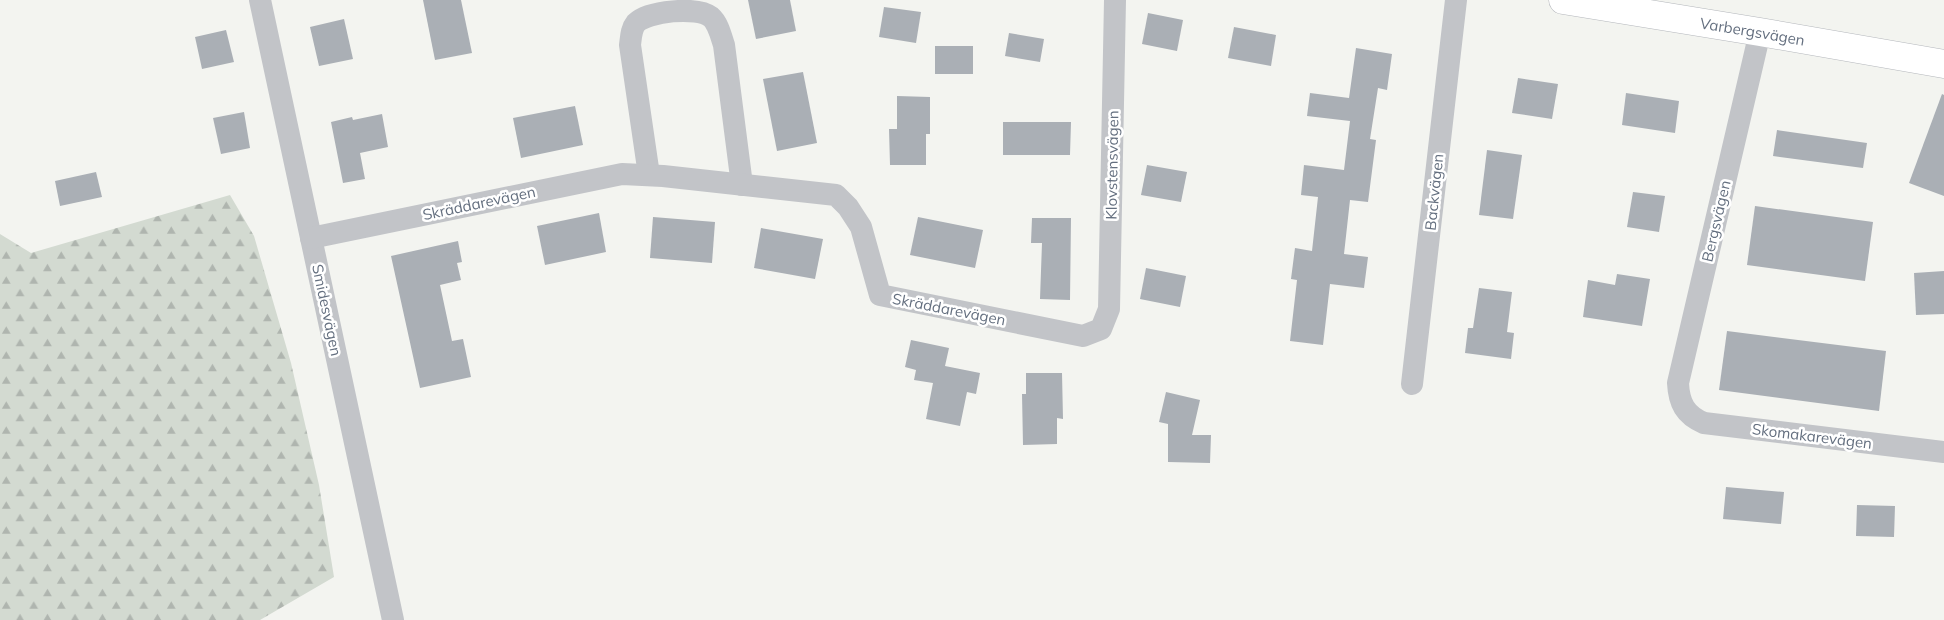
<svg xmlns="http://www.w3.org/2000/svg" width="1944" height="620" viewBox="0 0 1944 620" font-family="Mulish,sans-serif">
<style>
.forest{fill:url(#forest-firs)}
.building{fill:#aaafb5}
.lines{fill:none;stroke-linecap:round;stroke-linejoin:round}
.secondary-casing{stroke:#b4b7bc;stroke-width:29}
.street{stroke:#c2c4c8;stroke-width:22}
.secondary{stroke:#fff;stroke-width:28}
.labels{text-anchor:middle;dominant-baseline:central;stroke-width:5;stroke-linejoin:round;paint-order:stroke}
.street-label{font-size:15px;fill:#646f7f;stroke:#fff}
</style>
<defs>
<pattern id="forest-firs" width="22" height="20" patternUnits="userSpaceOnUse" patternTransform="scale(1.25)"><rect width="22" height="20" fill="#d3dad1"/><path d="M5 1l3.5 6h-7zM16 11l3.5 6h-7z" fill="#afb5af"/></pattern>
</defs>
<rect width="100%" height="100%" fill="#f3f4f0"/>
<polygon class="forest" points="230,195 254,236 291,363 319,485 334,577 260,620 0,620 0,234 31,253"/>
<g class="building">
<polygon points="423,0 461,0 472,53 435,60"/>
<polygon points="748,0 790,0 796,31 756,39"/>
<polygon points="884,7 921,12 916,43 879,37"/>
<polygon points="1148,13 1183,20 1177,51 1142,44"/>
<polygon points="344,19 353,59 319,66 310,27"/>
<polygon points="1234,27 1276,35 1271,66 1228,58"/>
<polygon points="226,30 234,62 202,69 195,37"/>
<polygon points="1009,33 1044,39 1040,62 1005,56"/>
<rect x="935" y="46" width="38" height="28"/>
<polygon points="1356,48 1392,54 1387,90 1378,88 1370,139 1376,140 1368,202 1350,200 1344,254 1368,257 1364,288 1330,284 1323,345 1290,341 1297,280 1291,279 1295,248 1312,251 1318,197 1301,195 1304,165 1344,170 1350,121 1307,116 1310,93 1349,98"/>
<polygon points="803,72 817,143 777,151 763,79"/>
<polygon points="1518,78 1558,84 1552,119 1512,113"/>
<polygon points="1626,93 1679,101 1675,133 1622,125"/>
<polygon points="1942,94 1944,95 1944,196 1909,183"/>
<polygon points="897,96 930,97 930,134 926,134 926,165 890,165 889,129 897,129"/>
<polygon points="575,106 583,145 521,158 513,118"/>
<polygon points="244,112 250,148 221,154 213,118"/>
<polygon points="382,114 388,147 360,153 365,179 343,183 331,122 352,117 353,120"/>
<polygon points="1003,122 1071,122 1070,155 1003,155"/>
<polygon points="1777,130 1867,143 1863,168 1773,156"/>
<polygon points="1487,150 1522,155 1513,219 1479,215"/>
<polygon points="1147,165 1187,172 1181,202 1141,195"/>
<polygon points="96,172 102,197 60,206 55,181"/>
<polygon points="1633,192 1665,196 1659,232 1627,227"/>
<polygon points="1755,206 1873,222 1865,281 1747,265"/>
<polygon points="599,213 606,252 545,265 537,226"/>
<polygon points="653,217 715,222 712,263 650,258"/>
<polygon points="918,217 983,230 975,268 910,255"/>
<polygon points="1032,218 1071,218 1070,300 1040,299 1042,243 1031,243"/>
<polygon points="761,228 823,239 815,279 754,268"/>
<polygon points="458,241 462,262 457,263 461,280 440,285 452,341 463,339 471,377 420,388 391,256"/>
<polygon points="1146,268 1186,276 1180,307 1140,299"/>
<polygon points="1944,271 1944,314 1916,315 1914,273"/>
<polygon points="1617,274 1650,279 1642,326 1583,317 1588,280 1615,285"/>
<polygon points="1479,288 1512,292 1507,332 1514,333 1511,359 1465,353 1468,328 1473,328"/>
<polygon points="1727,331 1886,351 1879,411 1719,390"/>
<polygon points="911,340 949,348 945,366 980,373 976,394 967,392 960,426 926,419 933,383 914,380 916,370 905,367"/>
<polygon points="1026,373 1062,373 1063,419 1057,418 1057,444 1023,445 1022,394 1026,394"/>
<polygon points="1166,392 1200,400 1192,435 1211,435 1210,463 1168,462 1168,424 1159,422"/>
<polygon points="1726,487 1784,492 1781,524 1723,519"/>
<polygon points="1857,505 1895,506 1894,537 1856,536"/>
</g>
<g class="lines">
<defs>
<g id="secondary">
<path id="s1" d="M1563 0 1760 32 1944 64"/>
</g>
</defs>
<use href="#secondary" class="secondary-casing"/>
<g class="street">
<polyline points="260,0 393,620"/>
<path d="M1760 32 1678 383C1679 403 1685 415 1704 423L1944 452"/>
<path d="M649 175 630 45C631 38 631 29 636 23 648 11 697 6 711 17 718 23 721 36 724 45L742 185"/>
<polyline points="311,238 622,174 663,176 836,195 848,207 861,227 880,295 1083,336 1101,329 1109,309 1115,0"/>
<polyline points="1412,384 1456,0"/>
</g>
<use href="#secondary" class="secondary"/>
</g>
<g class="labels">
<g class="street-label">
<text stroke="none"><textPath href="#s1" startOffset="192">Varbergsvägen</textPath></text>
<text transform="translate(1112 165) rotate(-89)">Klovstensvägen</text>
<text transform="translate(1434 192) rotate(-84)">Backvägen</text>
<text transform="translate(479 203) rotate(-12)">Skräddarevägen</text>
<text transform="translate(1716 221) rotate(-77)">Bergsvägen</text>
<text transform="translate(949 309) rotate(11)">Skräddarevägen</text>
<text transform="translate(327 310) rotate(78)">Smidesvägen</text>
<text transform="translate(1812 436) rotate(7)">Skomakarevägen</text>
</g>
</g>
</svg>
